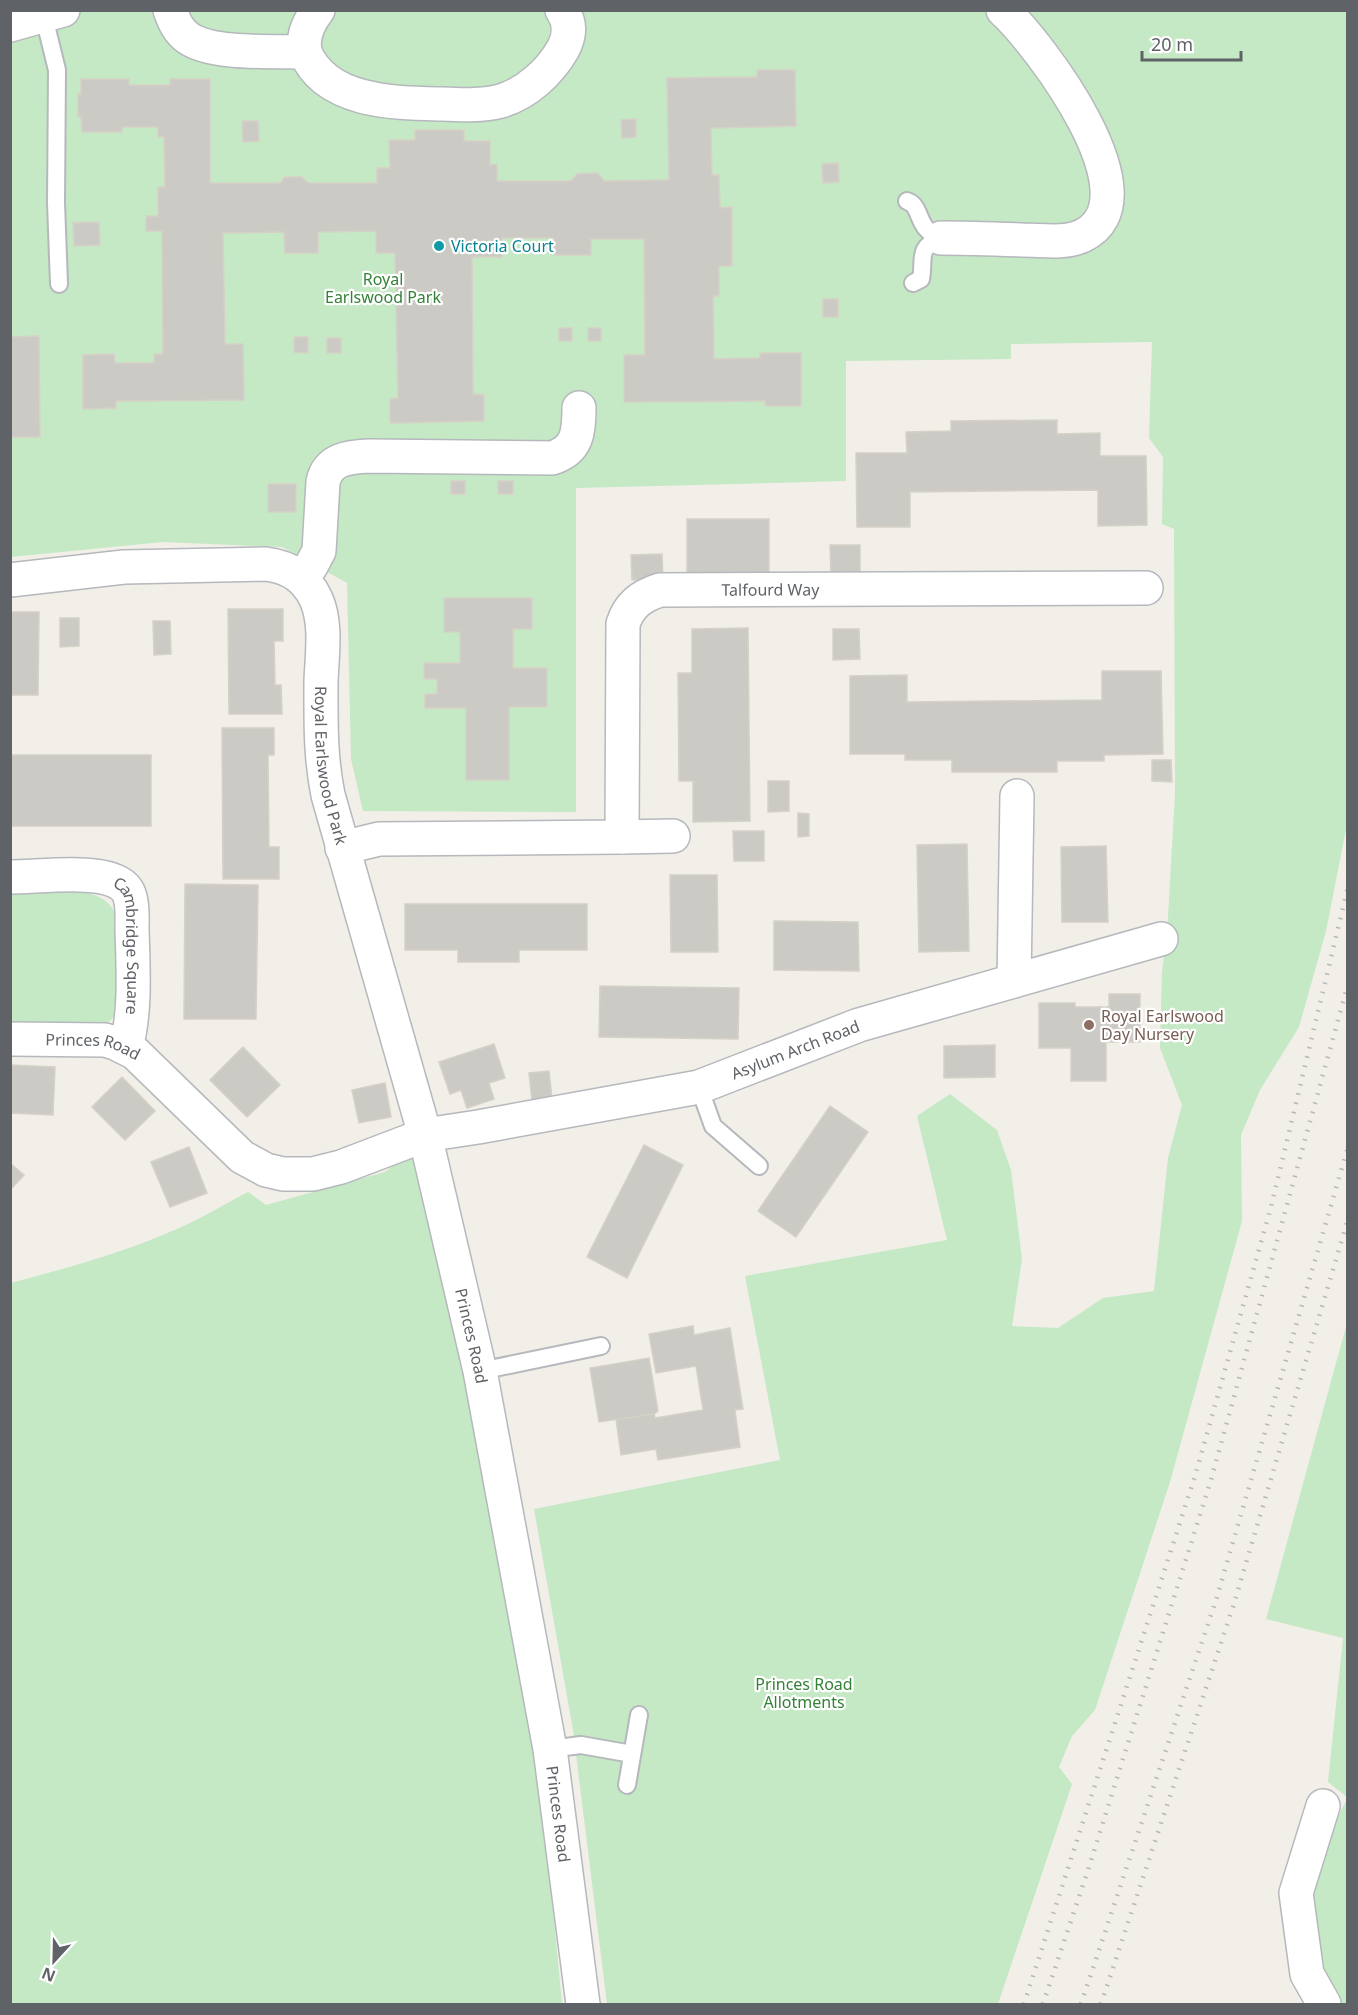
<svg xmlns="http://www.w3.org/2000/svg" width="1358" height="2015" viewBox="0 0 1358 2015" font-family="'Noto Sans',sans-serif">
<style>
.green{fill:#c5e8c5}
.building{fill:#cccac5;stroke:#d6d1c6;stroke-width:1.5}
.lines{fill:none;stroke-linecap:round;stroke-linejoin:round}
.service-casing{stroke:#b5b8bc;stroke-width:20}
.minor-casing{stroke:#b5b8bc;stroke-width:36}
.service{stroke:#fff;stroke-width:16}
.minor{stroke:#fff;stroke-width:33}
.rail{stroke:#b6b7b8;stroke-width:4.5;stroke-dasharray:1.5 8;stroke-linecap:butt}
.culture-dot{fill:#0f9aa8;stroke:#fff;stroke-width:2}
.education-dot{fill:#8d6e63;stroke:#fff;stroke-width:2}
.labels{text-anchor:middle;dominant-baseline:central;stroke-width:4.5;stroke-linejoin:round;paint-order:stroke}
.culture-label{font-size:16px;fill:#0d838f;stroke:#fff;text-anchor:start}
.park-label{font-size:16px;fill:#348238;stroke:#fff}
.street-label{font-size:16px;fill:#5f6368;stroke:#fff}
.education-label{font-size:16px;fill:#785e54;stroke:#fff;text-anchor:start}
</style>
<rect width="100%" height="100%" fill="#f1efe8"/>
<g class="green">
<polygon points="10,11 1347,11 1347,824 1326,931 1299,1027 1260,1090 1241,1135 1242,1221 1170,1482 1095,1710 1072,1736 1059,1767 1072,1784 998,2004 607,2004 573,1730 534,1509 780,1460 745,1276 947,1240 917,1116 950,1094 997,1130 1011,1170 1022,1259 1012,1326 1058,1328 1103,1298 1154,1291 1168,1158 1182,1105 1160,1048 1162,973 1168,918 1175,793 1174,529 1162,524 1163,457 1149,438 1152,342 1011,344 1011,359 846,361 846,481 576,488 576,812 363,811 351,759 347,583 282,547 163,542 11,557"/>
<path d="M78 892C93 893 107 898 114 911L119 1001 113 1018 106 1024H11V893Z"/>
<path d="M414 1148 471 1382 524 1681 554 1919 562 2004H11V1283C63 1269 116 1255 165 1234 194 1223 221 1206 248 1192L266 1205 385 1172Z"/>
<polygon points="1347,1323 1347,1797 1328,1782 1343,1638 1266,1619"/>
<polygon points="1347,1799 1347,2004 1334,2004 1312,1948 1310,1890 1326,1840"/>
</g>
<g class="building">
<polygon points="757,70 795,70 796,126 711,128 712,175 719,175 720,208 732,207 732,266 719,266 719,296 713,296 714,359 760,358 760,353 801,353 801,406 765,406 765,401 624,402 624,355 645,355 644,239 591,239 591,255 554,255 554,238 502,238 502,257 472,257 473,394 484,395 484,421 390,423 390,399 398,398 395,253 376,253 376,231 318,232 318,253 285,253 284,232 223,233 225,344 243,344 244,400 116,401 116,408 83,409 83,355 114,354 115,363 154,363 154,354 163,354 162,231 146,231 146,216 158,216 158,187 165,187 164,137 158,137 158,127 122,127 122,132 82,132 81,117 78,117 78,93 81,94 81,79 129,79 129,85 170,85 170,79 210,79 210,183 280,183 285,177 302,177 308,183 377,183 377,168 390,168 389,140 415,140 415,130 464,130 464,141 490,141 490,165 497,164 497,181 571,181 577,174 598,173 604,181 669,180 667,78 757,77"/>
<polygon points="636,119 636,137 622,138 621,120"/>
<polygon points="242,121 258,121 259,141 243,142"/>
<polygon points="838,163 839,182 823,183 822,164"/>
<polygon points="99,222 100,245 74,246 73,223"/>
<rect x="823" y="299" width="15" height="18"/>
<rect x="559" y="328" width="13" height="13"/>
<rect x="588" y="328" width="13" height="13"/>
<polygon points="39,336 40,437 10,437 10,337"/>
<polygon points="294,337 308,337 308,353 294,352"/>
<rect x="327" y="338" width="14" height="15"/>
<polygon points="1057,420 1057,434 1100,433 1100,456 1146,456 1147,525 1098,526 1098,490 910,492 910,527 857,527 856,453 907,453 906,432 951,431 951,421"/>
<rect x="451" y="481" width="14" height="13"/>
<rect x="498" y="481" width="15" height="13"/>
<rect x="268" y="484" width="28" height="28"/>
<rect x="687" y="519" width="82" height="57"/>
<polygon points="830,545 860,545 860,574 831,575"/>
<polygon points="662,554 663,579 632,580 631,555"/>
<polygon points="444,598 532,598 532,629 513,629 513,668 547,668 547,707 509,707 509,780 466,780 466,708 425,708 425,694 437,694 437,679 424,679 424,663 460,663 460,632 444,632"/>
<polygon points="228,609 283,609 283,641 274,641 275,685 281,685 282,714 229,714"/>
<polygon points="10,612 39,612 38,695 10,695"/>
<polygon points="60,618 79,618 79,646 60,647"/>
<polygon points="153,621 170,621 171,654 154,655"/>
<polygon points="748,628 750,821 693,822 693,781 679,781 678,673 692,673 692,629"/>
<polygon points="833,629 859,629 860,659 833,660"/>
<polygon points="1102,671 1161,671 1163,754 1104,755 1104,761 1057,761 1057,772 952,772 952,760 905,760 905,754 850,754 850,676 907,675 907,702 1102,700"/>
<polygon points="222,728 274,728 274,755 268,755 269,847 279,847 279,879 223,879"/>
<rect x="10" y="755" width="141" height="71"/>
<polygon points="1152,760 1171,760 1172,782 1152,781"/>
<polygon points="768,781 789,781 789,811 768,812"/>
<polygon points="798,813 809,814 809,836 798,837"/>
<polygon points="733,831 764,831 764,861 734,861"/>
<polygon points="967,844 969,951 919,952 917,845"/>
<polygon points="1106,846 1108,922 1062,922 1061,847"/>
<polygon points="670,875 717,875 718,952 671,952"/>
<polygon points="185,884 258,885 256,1019 184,1019"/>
<polygon points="405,904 587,904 587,950 519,950 519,962 458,962 458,950 405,950"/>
<polygon points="774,921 858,922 859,971 774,970"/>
<polygon points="600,986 739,988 738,1039 599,1037"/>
<polygon points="1109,994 1140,994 1140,1042 1106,1042 1106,1081 1071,1081 1071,1048 1039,1048 1039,1003 1075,1003 1075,1007 1109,1007"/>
<polygon points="494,1044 505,1078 489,1083 494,1099 467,1108 461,1090 450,1094 439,1062"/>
<polygon points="995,1045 995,1077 944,1078 944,1046"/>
<polygon points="243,1047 280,1085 247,1117 210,1080"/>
<polygon points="10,1065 55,1067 53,1115 10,1113"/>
<polygon points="549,1071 553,1107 533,1110 529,1073"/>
<polygon points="122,1077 155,1111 125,1140 92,1107"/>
<polygon points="385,1083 391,1117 359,1123 352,1090"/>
<polygon points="830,1106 868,1132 796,1237 758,1211"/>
<polygon points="644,1145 683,1165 627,1278 587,1257"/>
<polygon points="189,1147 207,1193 170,1207 151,1162"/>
<polygon points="10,1163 24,1175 10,1190"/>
<polygon points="693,1326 694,1335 730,1328 743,1409 735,1410 740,1447 658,1460 656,1449 621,1455 616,1419 654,1414 655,1418 703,1410 696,1366 656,1373 649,1334"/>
<polygon points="649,1358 658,1411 654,1414 599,1422 590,1368"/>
</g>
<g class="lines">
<defs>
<g id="service">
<polyline points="44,17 57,70 56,203 59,284"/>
<path d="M907 201C923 206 915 230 941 238 916 248 925 258 921 279L913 283"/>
<polyline points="699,1087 713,1126 759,1166"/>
<polyline points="480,1371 601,1346"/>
<polyline points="550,1749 581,1745 632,1754"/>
<polyline points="627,1785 639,1715"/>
</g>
<g id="minor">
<path d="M170 10C174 21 178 31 188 38 212 55 275 51 305 52 326 103 395 103 442 104 461 105 482 106 501 101 527 93 550 72 563 49 570 36 571 23 562 10"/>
<polyline points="10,25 63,10"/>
<path d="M305 52C302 37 308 23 318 10"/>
<path d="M941 238C969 238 996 239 1023 240 1043 240 1064 244 1082 236 1159 200 1038 42 1003 10"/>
<path d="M300 577 311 566 319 551 323 482C328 459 348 457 369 456L552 458C578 450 579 431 579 408"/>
<path id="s1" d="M10 580 124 567 266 564C289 567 306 577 316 599 327 623 322 655 321 681 321 721 320 755 328 795L425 1135 480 1371 550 1749 583 2004"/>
<polyline points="622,837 673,836"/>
<path id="s2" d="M342 848 379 839 622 837 623 624C629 605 641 596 660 590L1146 588"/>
<path id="s3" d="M10 877C37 877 93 870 115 881 122 884 128 889 130 897 133 907 132 919 132 929 133 966 136 1012 126 1047"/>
<polyline points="1014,981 1017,796"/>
<path id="s4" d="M10 1039 105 1040 115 1043 135 1053 242 1157 266 1170 283 1174H313L341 1167 425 1135 478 1127 699 1087 859 1025 1161 939"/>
<polyline points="1323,1806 1296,1893 1307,1974 1324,2004"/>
</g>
</defs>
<use href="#service" class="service-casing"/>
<use href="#minor" class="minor-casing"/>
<use href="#service" class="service"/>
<use href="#minor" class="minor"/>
<g class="rail">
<polyline points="1024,2004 1195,1476 1271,1207 1348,887"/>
<polyline points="1043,2004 1089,1867 1211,1480 1348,984"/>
<polyline points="1081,2004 1217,1597 1348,1147"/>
<polyline points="1101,2004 1233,1607 1348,1219"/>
</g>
</g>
<circle class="culture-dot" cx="439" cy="246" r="6"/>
<circle class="education-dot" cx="1089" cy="1025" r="6"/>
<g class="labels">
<g class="culture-label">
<text x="451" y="246">Victoria Court</text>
</g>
<g class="park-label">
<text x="383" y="279">Royal<tspan x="383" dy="18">Earlswood Park</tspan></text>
<text x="804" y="1684">Princes Road<tspan x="804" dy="18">Allotments</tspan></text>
</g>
<g class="street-label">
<text stroke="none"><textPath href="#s2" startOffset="657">Talfourd Way</textPath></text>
<text stroke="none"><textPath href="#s1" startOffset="489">Royal Earlswood Park</textPath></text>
<text stroke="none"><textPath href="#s3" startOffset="176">Cambridge Square</textPath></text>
<text stroke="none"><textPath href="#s4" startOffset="852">Asylum Arch Road</textPath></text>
<text stroke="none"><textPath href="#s4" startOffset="84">Princes Road</textPath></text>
<text stroke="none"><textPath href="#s1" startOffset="1078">Princes Road</textPath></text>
<text stroke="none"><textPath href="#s1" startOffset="1564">Princes Road</textPath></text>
</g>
<g class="education-label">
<text x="1101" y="1016">Royal Earlswood<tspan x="1101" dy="18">Day Nursery</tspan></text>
</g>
</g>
<rect width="1358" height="2015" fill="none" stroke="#5f6368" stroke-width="24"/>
<g transform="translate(54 1961) rotate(202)" stroke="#ffffff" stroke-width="4.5" paint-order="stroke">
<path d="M0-4.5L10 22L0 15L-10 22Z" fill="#5f6368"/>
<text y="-9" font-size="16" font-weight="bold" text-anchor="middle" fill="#5f6368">N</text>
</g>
<path d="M1142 51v9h99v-9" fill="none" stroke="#5f6368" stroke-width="3"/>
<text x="1151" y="51" font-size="18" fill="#5f6368" stroke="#ffffff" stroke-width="4.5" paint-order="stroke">20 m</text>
</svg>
